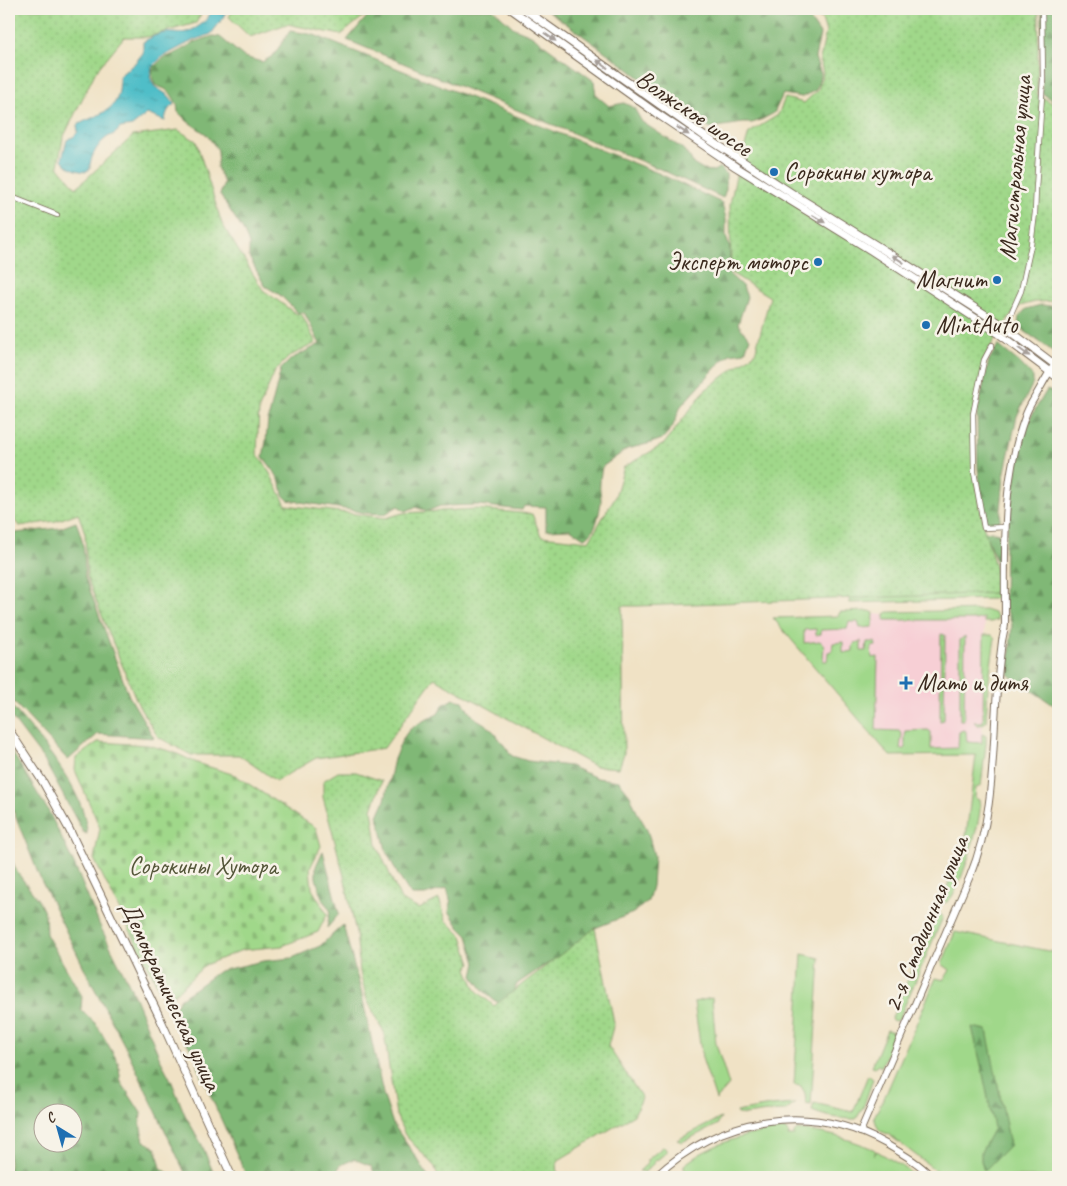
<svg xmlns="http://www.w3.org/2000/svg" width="1067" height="1186" viewBox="0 0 1067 1186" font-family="Caveat,sans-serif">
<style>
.built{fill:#f7cfd5}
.grass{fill:#a0d88a;stroke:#6e8154}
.forest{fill:url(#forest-firs);stroke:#5e714a;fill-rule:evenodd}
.cemetery{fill:url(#cemetery-stones);stroke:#6e8154}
.garden{fill:url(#garden-dots);stroke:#6e8154}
.water{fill:url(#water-ripples);stroke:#467473}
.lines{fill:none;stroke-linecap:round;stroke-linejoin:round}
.street-casing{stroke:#7a6a58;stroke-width:6}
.secondary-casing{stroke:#7a6a58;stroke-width:8}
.primary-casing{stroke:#7a6a58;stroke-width:9}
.street{stroke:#fff;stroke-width:4.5}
.secondary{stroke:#fff;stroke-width:6}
.primary{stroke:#fff;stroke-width:7}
.oneway{fill:#a79f9a}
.poi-dot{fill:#1f6fb2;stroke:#f7f3e8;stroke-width:2}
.labels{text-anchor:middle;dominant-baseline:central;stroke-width:5;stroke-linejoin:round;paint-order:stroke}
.street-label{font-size:25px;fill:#3b2a1e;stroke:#f7f3e8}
.poi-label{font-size:25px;fill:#3b2a1e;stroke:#f7f3e8;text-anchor:start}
.park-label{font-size:25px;fill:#545639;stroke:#f7f3e8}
</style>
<defs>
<pattern id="forest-firs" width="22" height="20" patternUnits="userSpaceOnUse" patternTransform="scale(1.25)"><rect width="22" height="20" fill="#80b876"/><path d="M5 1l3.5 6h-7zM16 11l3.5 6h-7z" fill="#6a9660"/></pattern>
<pattern id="cemetery-stones" width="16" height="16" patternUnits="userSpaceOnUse" patternTransform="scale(1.25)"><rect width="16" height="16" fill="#a0d88a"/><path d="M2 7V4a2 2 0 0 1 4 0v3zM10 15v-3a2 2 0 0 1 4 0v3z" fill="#8bba77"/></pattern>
<pattern id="garden-dots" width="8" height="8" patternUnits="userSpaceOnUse" patternTransform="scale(1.25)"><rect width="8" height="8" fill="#a0d88a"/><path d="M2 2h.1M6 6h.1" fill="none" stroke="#8bba77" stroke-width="1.8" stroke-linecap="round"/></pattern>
<pattern id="water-ripples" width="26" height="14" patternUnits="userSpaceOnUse" patternTransform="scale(1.25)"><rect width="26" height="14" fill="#50bec8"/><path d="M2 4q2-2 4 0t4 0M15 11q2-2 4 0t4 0" fill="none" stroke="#449ba2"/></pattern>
</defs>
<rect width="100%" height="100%" fill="#f7f3e8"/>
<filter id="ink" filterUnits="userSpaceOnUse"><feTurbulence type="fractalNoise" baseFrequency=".02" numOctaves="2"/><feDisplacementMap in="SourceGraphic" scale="10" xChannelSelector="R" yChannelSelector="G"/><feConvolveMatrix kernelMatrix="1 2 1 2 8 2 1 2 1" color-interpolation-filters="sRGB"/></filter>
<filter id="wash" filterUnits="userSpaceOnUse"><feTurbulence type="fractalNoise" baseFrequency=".0096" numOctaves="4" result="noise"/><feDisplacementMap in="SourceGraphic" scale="20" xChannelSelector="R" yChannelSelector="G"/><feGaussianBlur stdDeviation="1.12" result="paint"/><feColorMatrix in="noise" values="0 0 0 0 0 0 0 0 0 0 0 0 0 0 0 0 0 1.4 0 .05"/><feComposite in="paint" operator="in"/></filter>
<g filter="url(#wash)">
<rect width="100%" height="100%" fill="#f0e2c5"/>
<polygon class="built" points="985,610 982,747 888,750 773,618"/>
<g class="grass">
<polygon points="910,590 999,590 997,596 994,599 850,603 848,591"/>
<polygon points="985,610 991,612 996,614 997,620 991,622 984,622 984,618 975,620 885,620 885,614 888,612"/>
<path d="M870 611 874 613 873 627 860 628 858 622H849L847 629 821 630V634L816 635V629L804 630V643L820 641 824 645 823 661H827L828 652 832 651 833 643 843 642V653L853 651V646L855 643 861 641V651H866L867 642H875L876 646 871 647 872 658 878 657 876 730 899 731 902 734 900 749H905V737L906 731 928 730 931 732V749L958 748 959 732 963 730 966 731 967 742 982 743V734L986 736V744L981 786 976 788 975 798 979 800C979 802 980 805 980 808 980 824 960 892 948 901 946 903 943 903 940 903L965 845 976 755 890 756 773 618 838 616 840 612Z"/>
<polygon points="941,634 945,635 944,720 940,721"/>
<path d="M984 635H992L995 638 988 686 986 722C981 725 979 727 974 722H983Z"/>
<polygon points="965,636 964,720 960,720 960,640"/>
<polygon points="937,910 943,917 899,1019 896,1021 891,1020"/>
<polygon points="955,932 1058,953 1058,1177 953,1177 946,1170 938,1172 888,1134 880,1131 877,1126 874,1117 886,1094 936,978 944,980 950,970 942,964"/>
<polygon points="802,954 820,958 811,1105 806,1104 805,1093 801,1086 794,1085"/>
<polygon points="712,998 716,1044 729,1085 716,1100 702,1058 694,1002"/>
<path d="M887 1030 893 1032C892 1044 886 1056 881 1067L878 1065 875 1067 872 1066Z"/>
<path d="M868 1075 873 1079 863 1108 856 1119C841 1119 826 1117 812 1111L814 1103 853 1112Z"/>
<polygon points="795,1104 785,1111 767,1112 746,1115 737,1114 736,1112 770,1106"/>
<polygon points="721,1118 717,1125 682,1142 677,1140"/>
<path d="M785 1129 789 1134 788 1136H794V1133L797 1130C825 1132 847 1138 873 1149L876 1151 874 1155 877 1151 905 1168 915 1177H680L687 1171 684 1169V1165C713 1142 749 1133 785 1129Z"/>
<polygon points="664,1146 667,1152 657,1160 656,1159 654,1161 654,1163 645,1172 639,1171 647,1164 647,1160"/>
</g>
<g class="forest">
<polygon points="360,9 493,9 514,28 531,35 594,81 596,95 609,106 624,103 634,108 642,122 683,149 691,159 693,164 703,170 714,171 720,167 726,174 726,189 723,198 660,169 347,40 370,13"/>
<polygon points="546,9 797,9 809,18 820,34 815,58 821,74 816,90 802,97 783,94 774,113 761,120 752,123 743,123 710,128 674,104 622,64"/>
<polygon points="1042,9 1058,9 1058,104 1042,93"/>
<path d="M290 31 304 33 314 35 658 173 722 203 726 219V236L730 249 729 274 743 287 747 297 738 324 743 331 750 338 745 352 730 354 719 364 681 406 672 428 662 439 651 443 627 449 602 467C601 472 600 478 600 483 599 489 601 494 601 500 600 511 596 535 584 538L570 529 546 530V507L524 506 522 510 478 505 440 506 428 511 415 507 406 511 398 506 385 514 365 513 351 510 288 500 283 495C282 480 273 469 263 457L266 441 268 420 281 369 291 359 320 344 304 312 298 313 280 295 265 286 249 257V244L243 230 220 195 224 183 217 167 218 150 206 134 187 121 178 112 177 104 171 94 165 89 155 85 152 77 153 68 162 59 176 53 195 42 213 36 220 37 244 57 262 62 273 56Z"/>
<polygon points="1058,304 1058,355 1023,330 1018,325 1019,317 1026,309 1041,305 1051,306"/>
<polygon points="998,345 1020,363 1033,377 1033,383 1017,416 1004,476 1000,520 999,523 991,525 985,524 978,468 977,413 989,360"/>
<polygon points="1047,390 1058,394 1058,708 1009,675 1009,665 1012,624 1004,603 1005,545 1023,430"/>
<path d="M76 522C84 540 85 558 85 577L129 696 154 738 98 734 68 760 9 697V527L15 533 60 528Z"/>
<polygon points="984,531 999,533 999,568"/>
<path d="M453 699 463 701 468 710 475 718 485 724 495 733 512 756 528 761 570 766 597 778 619 781 630 795 637 812 647 829 654 856 652 886 648 901 633 913 595 928 571 951 542 967 517 984 507 1004C491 1004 481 987 473 976L476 963 468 936 459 927 449 911 451 903 447 888 425 895H411L398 875 386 850 378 816 385 800 394 759 402 740 409 730 421 722 438 714 443 705Z"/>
<path d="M9 703C36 735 87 791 87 834L83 832 44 760 9 714Z"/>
<polygon points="9,747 49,812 74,864 100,926 131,988 161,1061 171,1080 185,1115 202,1145 215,1177 187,1177 128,1052 91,982 40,878 9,800"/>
<polygon points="323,851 339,914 327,928 330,910 322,898 316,878 316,866"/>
<path d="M9 853 17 872 38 900 45 914 46 934 82 996 81 1010 97 1025 118 1062 121 1082 141 1113 140 1124 144 1141 156 1148 161 1168 174 1177H9ZM42 1114H72V1144H42Z"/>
<polygon points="343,925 361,991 383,1094 393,1124 420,1163 428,1177 376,1177 371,1166 354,1159 341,1165 332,1177 247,1177 199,1070 197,1058 180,1033 171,1013 180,999 219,971 263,961 292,958 320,946"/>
<polygon points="972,1027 987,1030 1010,1145 984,1171 981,1161 981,1152 994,1128 982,1069"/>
</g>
<polygon class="cemetery" points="98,742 148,745 173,752 197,763 235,775 316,828 321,846 310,868 312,889 327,914 318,932 282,946 242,950 205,965 166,1002 94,859 100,828 75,770 76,758"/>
<g class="garden">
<polygon points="13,9 204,9 196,23 147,37 124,37 96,71 63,138 58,166 76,188 133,136 178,130 196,141 222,224 263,290 295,313 302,315 316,343 290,356 275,371 259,409 257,454 264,462 286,505 386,518 403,513 476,509 532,514 541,536 589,541 615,497 624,467 664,444 705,390 755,353 770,297 731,273 730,204 736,176 749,133 778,115 785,98 804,103 818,90 823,73 820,59 826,32 822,19 807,9 1039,9 1037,94 1058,107 1058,301 1035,302 1020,306 1007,320 1005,327 998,333 984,360 973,414 974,472 984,528 1000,584 997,593 638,606 622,606 624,753 619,768 594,766 434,678 384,748 316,758 276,781 239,755 191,755 158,737 138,704 104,621 87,577 85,533 78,513 56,521 19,526 9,513 9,31"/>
<polygon points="233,9 342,9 364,16 341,35 287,24 250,37 229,17"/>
<polygon points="338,772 356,772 382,781 372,809 377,845 401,900 419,909 439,899 446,920 462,936 471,963 467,969 476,990 494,1006 595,928 614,1023 608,1046 642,1098 634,1115 557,1161 558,1177 438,1177 435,1167 405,1135 396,1115 384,1032 367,1000 360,972 356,933 344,876 323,797 323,781"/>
</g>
<path class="water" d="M212 9H226V12L221 21 211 34 194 40 162 57 152 67 150 77 154 86 169 96 175 104C168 108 166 113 165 121L147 114 132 126 120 128C115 136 110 134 104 140 97 146 89 159 90 169L85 172C75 170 67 168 62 159L67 140 73 137 78 132 77 125C102 112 123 111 119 76L134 64 143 53V42C150 38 157 34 165 33 171 32 177 34 182 33 195 31 209 21 212 9Z"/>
</g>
<g filter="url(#ink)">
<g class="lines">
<defs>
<g id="street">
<polyline points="9,196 57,215"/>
<polyline points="1005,327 1021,291 1031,245 1035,213 1036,189 1043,79 1042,9"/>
<polyline points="992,345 984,360 973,414 974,472 984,528 1006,527"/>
</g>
<g id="secondary">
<path d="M860 1132 970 876C995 815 992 755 997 690 998 674 1000 658 1002 641 1003 635 1005 629 1005 623 1005 554 1001 482 1025 417 1028 407 1034 399 1039 390 1044 381 1049 372 1055 364"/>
<path d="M655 1177C719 1117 808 1100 886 1144 903 1154 919 1163 932 1177"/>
</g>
<g id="primary">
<polyline points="511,9 656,113 736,167 872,251 998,333 1058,378"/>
<polyline points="524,9 704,136 793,194 879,247 1005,327 1058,367"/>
<polyline points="9,730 43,782 69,829 159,1016 232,1177"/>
</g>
</defs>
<use href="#street" class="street-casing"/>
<use href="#secondary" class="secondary-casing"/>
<use href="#primary" class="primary-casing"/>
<use href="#street" class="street"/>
<use href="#secondary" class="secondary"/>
<use href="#primary" class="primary"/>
</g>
<defs><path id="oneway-solid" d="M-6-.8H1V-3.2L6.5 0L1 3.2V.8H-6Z" transform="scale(1.25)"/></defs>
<g class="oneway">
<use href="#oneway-solid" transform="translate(550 37) rotate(35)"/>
<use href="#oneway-solid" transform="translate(602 64) rotate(-144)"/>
<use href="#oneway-solid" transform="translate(683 131) rotate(34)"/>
<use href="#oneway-solid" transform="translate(819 219) rotate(31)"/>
<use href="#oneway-solid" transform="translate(898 259) rotate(-147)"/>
<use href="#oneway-solid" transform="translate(1024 352) rotate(36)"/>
</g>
</g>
<g class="poi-dot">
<circle cx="774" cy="172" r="5"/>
<circle cx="818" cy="262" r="5"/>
<circle cx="997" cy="280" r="5"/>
<circle cx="926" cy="325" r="5"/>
<path d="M903.5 675.5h5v5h5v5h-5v5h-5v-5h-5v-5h5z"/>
</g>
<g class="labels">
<g class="street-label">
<text transform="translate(694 113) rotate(34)">Волжское шоссе</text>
<text transform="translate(1015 168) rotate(-85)">Магистральная улица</text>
<text transform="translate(926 924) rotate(-68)">2-я Стадионная улица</text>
<text transform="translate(171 996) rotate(65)">Демократическая улица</text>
</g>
<g class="poi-label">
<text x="784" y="172">Сорокины хутора</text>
<text x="808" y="262" text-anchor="end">Эксперт моторс</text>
<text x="987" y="280" text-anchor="end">Магнит</text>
<text x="936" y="325">MintAuto</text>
<text x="917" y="683">Мать и дитя</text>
</g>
<g class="park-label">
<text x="203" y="866">Сорокины Хутора</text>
</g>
</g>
<rect width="1067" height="1186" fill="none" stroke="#f7f3e8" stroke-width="30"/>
<g transform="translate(58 1128) rotate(323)"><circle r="24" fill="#f7f3e8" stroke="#aca397"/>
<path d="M0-4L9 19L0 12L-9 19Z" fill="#1f6fb2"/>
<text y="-8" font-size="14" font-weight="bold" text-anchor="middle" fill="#3b2a1e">С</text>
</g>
</svg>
